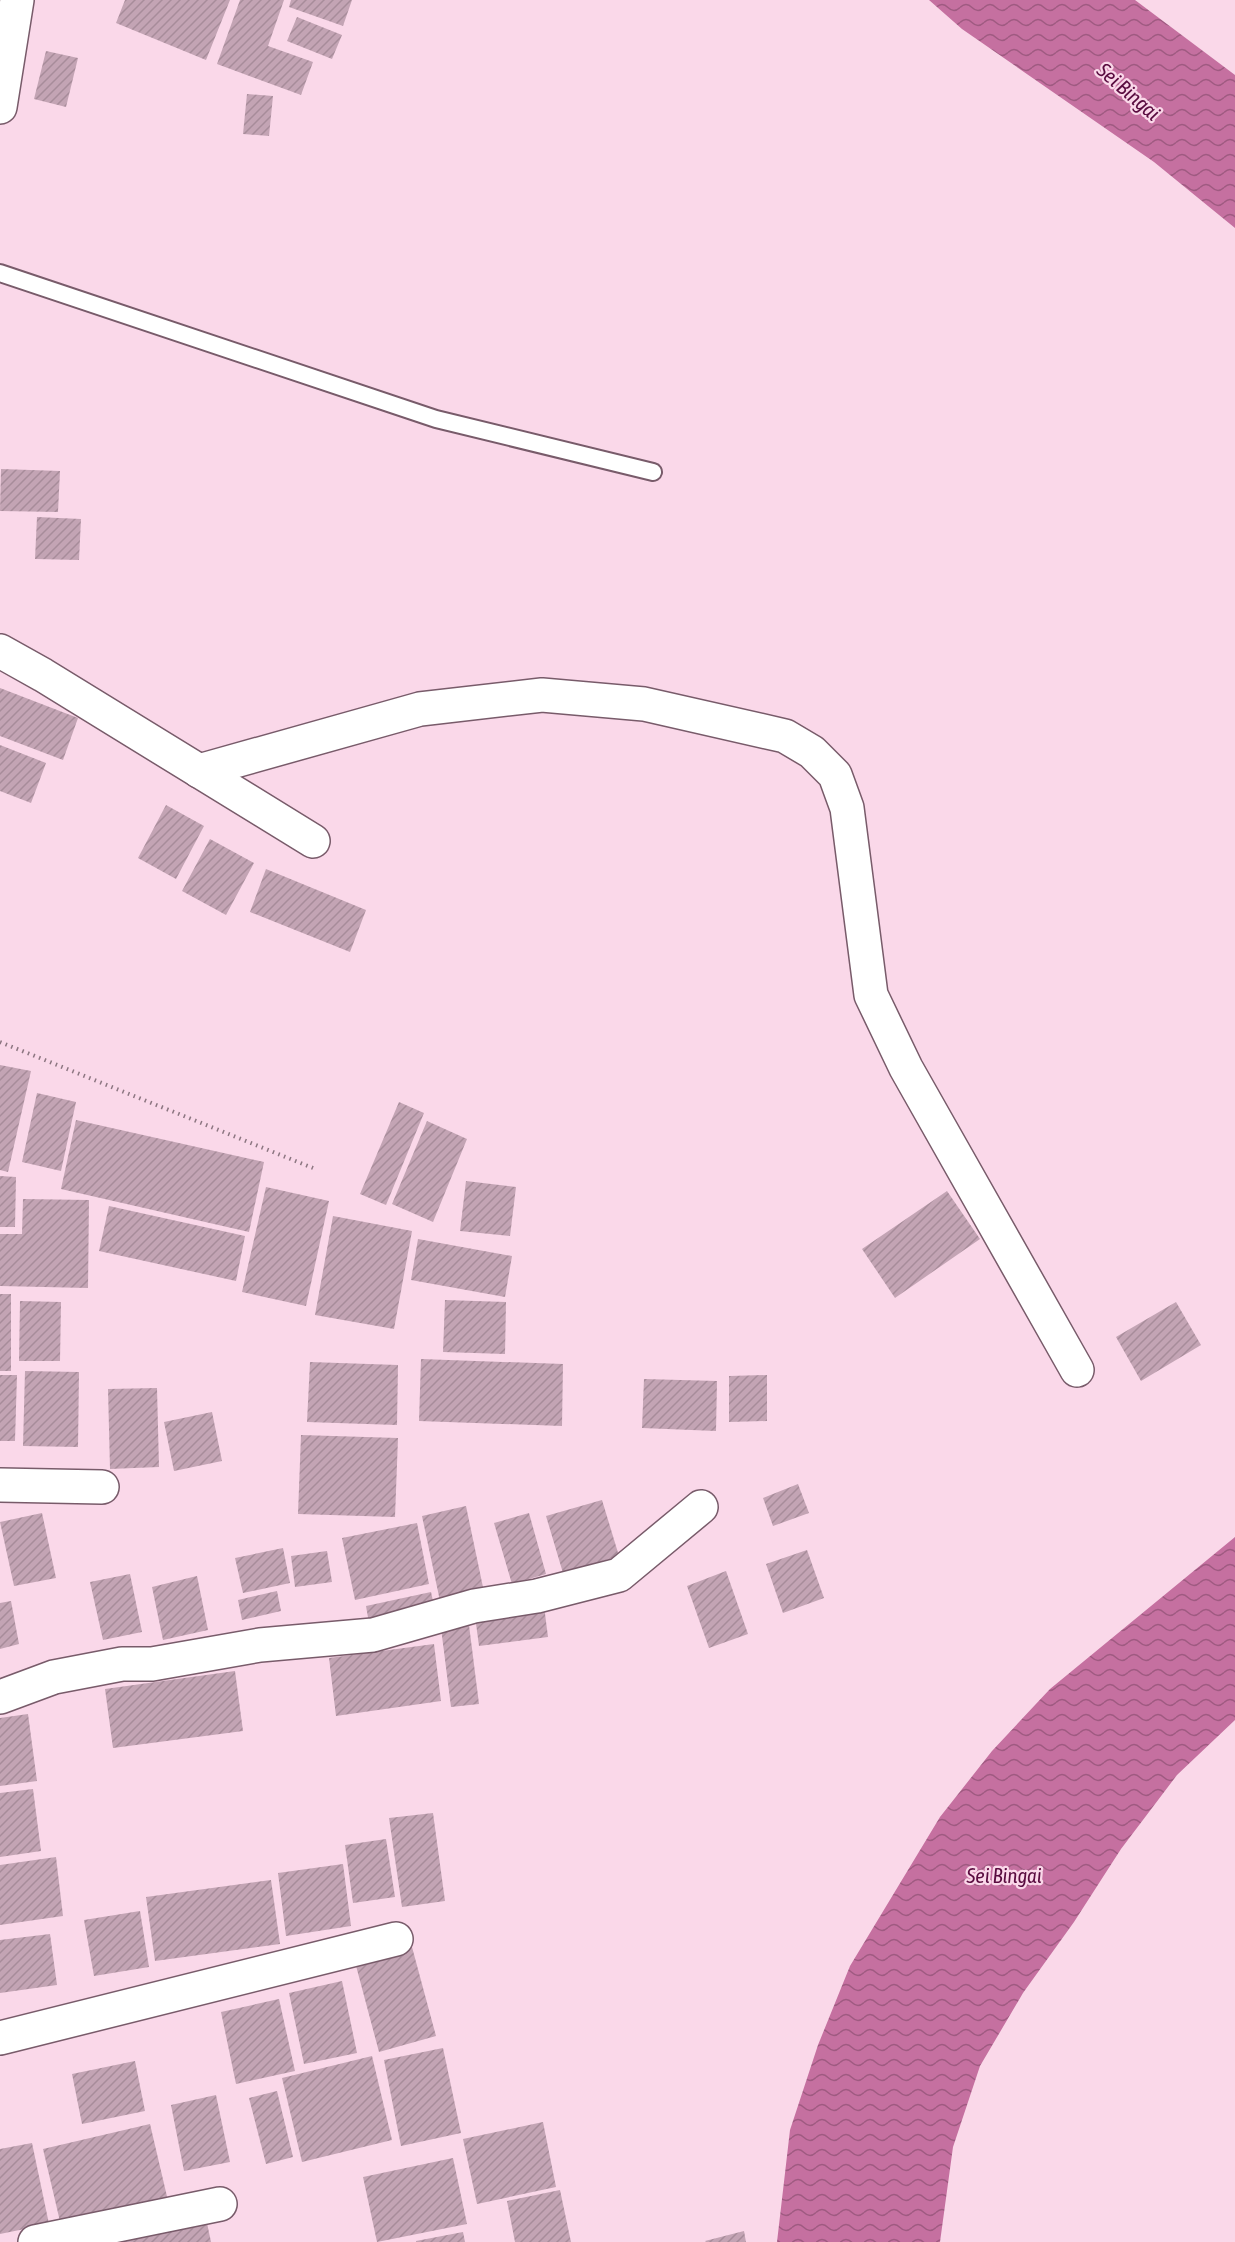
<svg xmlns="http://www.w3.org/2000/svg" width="1235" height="2242" viewBox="0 0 1235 2242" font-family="'Asap Condensed',sans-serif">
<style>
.water{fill:url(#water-waves)}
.building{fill:url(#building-hatch)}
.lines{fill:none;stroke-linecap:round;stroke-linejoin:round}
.service-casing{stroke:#785b6a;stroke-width:20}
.minor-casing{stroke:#785b6a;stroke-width:36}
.path{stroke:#8c7681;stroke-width:4;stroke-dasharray:1.5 4.5;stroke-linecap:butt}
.service{stroke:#fff;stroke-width:16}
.minor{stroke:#fff;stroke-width:33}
.labels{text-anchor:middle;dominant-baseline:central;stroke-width:4.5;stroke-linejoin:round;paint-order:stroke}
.water-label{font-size:21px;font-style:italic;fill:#5a0c40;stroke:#fad8e9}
</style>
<defs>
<pattern id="water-waves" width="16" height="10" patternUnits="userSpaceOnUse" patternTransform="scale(1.5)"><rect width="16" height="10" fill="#c570a0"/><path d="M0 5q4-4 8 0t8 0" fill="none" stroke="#9f5a81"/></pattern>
<pattern id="building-hatch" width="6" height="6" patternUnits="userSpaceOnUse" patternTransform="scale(1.5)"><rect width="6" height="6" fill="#c3a4b4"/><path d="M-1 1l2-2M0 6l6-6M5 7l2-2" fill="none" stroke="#a78c9a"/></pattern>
</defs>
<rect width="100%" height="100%" fill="#fad8e9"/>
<g class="water">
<polygon points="929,0 1135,0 1235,75 1235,228 1154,162 962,29"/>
<polygon points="1235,1537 1235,1720 1177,1775 1121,1849 1074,1922 1023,1993 980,2066 953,2147 940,2242 777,2242 790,2130 818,2045 850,1966 940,1817 992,1751 1050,1689"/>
</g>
<g class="building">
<polygon points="125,0 230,0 206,60 116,23"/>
<polygon points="240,0 284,0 268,46 313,62 301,95 217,64"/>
<polygon points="291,0 352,0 343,26 289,7"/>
<polygon points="297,17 342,35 332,59 287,41"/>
<polygon points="46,51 78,58 66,107 34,99"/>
<polygon points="247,94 273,96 269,136 243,134"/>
<polygon points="1,469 60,471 58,512 0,511"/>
<polygon points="37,517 81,519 79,560 35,559"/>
<polygon points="0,688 78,718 63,760 0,736"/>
<polygon points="0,745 46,763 31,803 0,791"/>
<polygon points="166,805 204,826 176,879 138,858"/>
<polygon points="210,839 254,863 226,915 182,891"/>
<polygon points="266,869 366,910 350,952 250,912"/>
<polygon points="0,1065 31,1071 8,1172 0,1170"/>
<polygon points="37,1093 76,1102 61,1171 22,1162"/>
<polygon points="399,1102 424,1113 386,1205 360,1194"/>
<polygon points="76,1120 264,1162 249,1232 61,1189"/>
<polygon points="427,1121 467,1139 433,1222 392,1204"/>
<polygon points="0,1176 16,1177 15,1227 0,1227"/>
<polygon points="466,1181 516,1187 510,1236 460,1231"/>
<polygon points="266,1187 329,1201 306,1306 242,1292"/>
<polygon points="947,1191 980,1239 895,1298 862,1249"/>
<polygon points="23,1199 89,1200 88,1288 0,1286 0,1234 22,1234"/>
<polygon points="109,1206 245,1236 236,1281 99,1251"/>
<polygon points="333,1216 412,1231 394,1329 315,1315"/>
<polygon points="418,1239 512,1256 505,1297 411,1280"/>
<rect x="0" y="1294" width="11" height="77"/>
<polygon points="445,1300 506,1302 505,1354 443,1352"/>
<polygon points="20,1301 61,1302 60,1361 19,1361"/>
<polygon points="1176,1302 1201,1345 1141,1381 1116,1337"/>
<polygon points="421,1359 563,1364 562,1426 419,1421"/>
<polygon points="310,1362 398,1365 397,1425 307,1422"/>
<polygon points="25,1371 79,1372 78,1447 23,1446"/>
<polygon points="0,1375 17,1375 15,1441 0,1441"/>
<polygon points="767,1375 767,1421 729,1422 729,1376"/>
<polygon points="644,1379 717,1381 716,1431 642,1428"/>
<polygon points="157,1388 159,1467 110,1469 108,1389"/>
<polygon points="212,1412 222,1461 174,1471 164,1422"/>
<polygon points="301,1435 398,1438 395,1517 298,1514"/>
<polygon points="798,1484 809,1513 773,1526 763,1498"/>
<polygon points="602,1500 619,1556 563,1573 546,1516"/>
<polygon points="466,1506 484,1592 440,1601 422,1516"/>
<polygon points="42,1513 56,1578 14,1586 0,1522"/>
<polygon points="529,1513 546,1574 512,1584 494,1523"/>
<polygon points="417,1523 429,1584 355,1600 342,1538"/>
<polygon points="283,1548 290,1583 243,1593 235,1558"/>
<polygon points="807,1550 824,1598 783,1613 766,1564"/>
<polygon points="327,1551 332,1582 295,1587 291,1556"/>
<polygon points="726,1571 748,1634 709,1648 687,1586"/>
<polygon points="130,1574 142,1632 103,1640 90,1582"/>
<polygon points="197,1576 208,1630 163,1640 152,1587"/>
<polygon points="277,1591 281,1611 242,1620 238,1600"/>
<polygon points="431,1592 435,1610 369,1623 366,1606"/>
<polygon points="11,1601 19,1644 0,1649 0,1603"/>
<polygon points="544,1606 548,1637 479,1646 475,1616"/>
<polygon points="469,1625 479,1704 451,1707 441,1628"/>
<polygon points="434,1644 441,1701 336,1716 329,1658"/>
<polygon points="235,1671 243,1731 113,1748 105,1689"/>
<polygon points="28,1714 37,1781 0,1786 0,1718"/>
<polygon points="33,1789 41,1851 0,1857 0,1793"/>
<polygon points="433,1813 445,1901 402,1907 389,1818"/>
<polygon points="386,1839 395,1897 353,1903 345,1845"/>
<polygon points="56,1857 63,1916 0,1925 0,1865"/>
<polygon points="343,1864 351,1926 286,1936 278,1873"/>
<polygon points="271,1880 280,1944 155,1961 146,1897"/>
<polygon points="140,1911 149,1967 94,1976 84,1920"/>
<polygon points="50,1934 57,1985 0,1993 0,1940"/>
<polygon points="412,1947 436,2036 379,2052 355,1962"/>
<polygon points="342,1981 357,2053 304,2064 289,1993"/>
<polygon points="279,1999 295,2071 236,2084 221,2012"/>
<polygon points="443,2048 461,2133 401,2146 384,2060"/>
<polygon points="372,2056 392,2140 302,2162 282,2078"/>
<polygon points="135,2061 145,2111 82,2124 72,2074"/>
<polygon points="277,2091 293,2157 266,2164 249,2098"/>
<polygon points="216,2095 230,2162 184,2171 171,2105"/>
<polygon points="543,2122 556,2187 477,2204 463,2139"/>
<polygon points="150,2124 169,2205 62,2230 43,2149"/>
<polygon points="32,2143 49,2224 0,2234 0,2149"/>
<polygon points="453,2158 467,2224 377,2242 363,2177"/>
<polygon points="560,2190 571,2242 515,2242 507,2201"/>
<polygon points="207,2223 211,2242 122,2242 122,2241"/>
<polygon points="744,2231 746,2242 706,2242 705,2241"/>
<polygon points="463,2232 465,2242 416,2242 416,2241"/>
</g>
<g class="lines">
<defs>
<polyline id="service" points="0,273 436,419 653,472"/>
<g id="minor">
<polyline points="0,107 17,0"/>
<polyline points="0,651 43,675 313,841"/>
<polyline points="199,771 420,709 542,695 644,704 785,736 812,752 835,775 847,808 871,995 906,1068 1077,1370"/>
<polyline points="0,1485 102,1487"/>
<polyline points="0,1697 54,1677 122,1664 152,1664 260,1645 373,1635 474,1606 537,1596 619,1575 701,1507"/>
<polyline points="0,2038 396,1939"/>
<polyline points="35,2242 220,2204"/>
</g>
</defs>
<use href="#service" class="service-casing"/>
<use href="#minor" class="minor-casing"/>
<polyline class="path" points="0,1042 313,1168"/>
<use href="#service" class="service"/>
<use href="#minor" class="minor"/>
</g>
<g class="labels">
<g class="water-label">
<text transform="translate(1129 91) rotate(41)">Sei Bingai</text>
<text x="1004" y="1875">Sei Bingai</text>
</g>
</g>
</svg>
